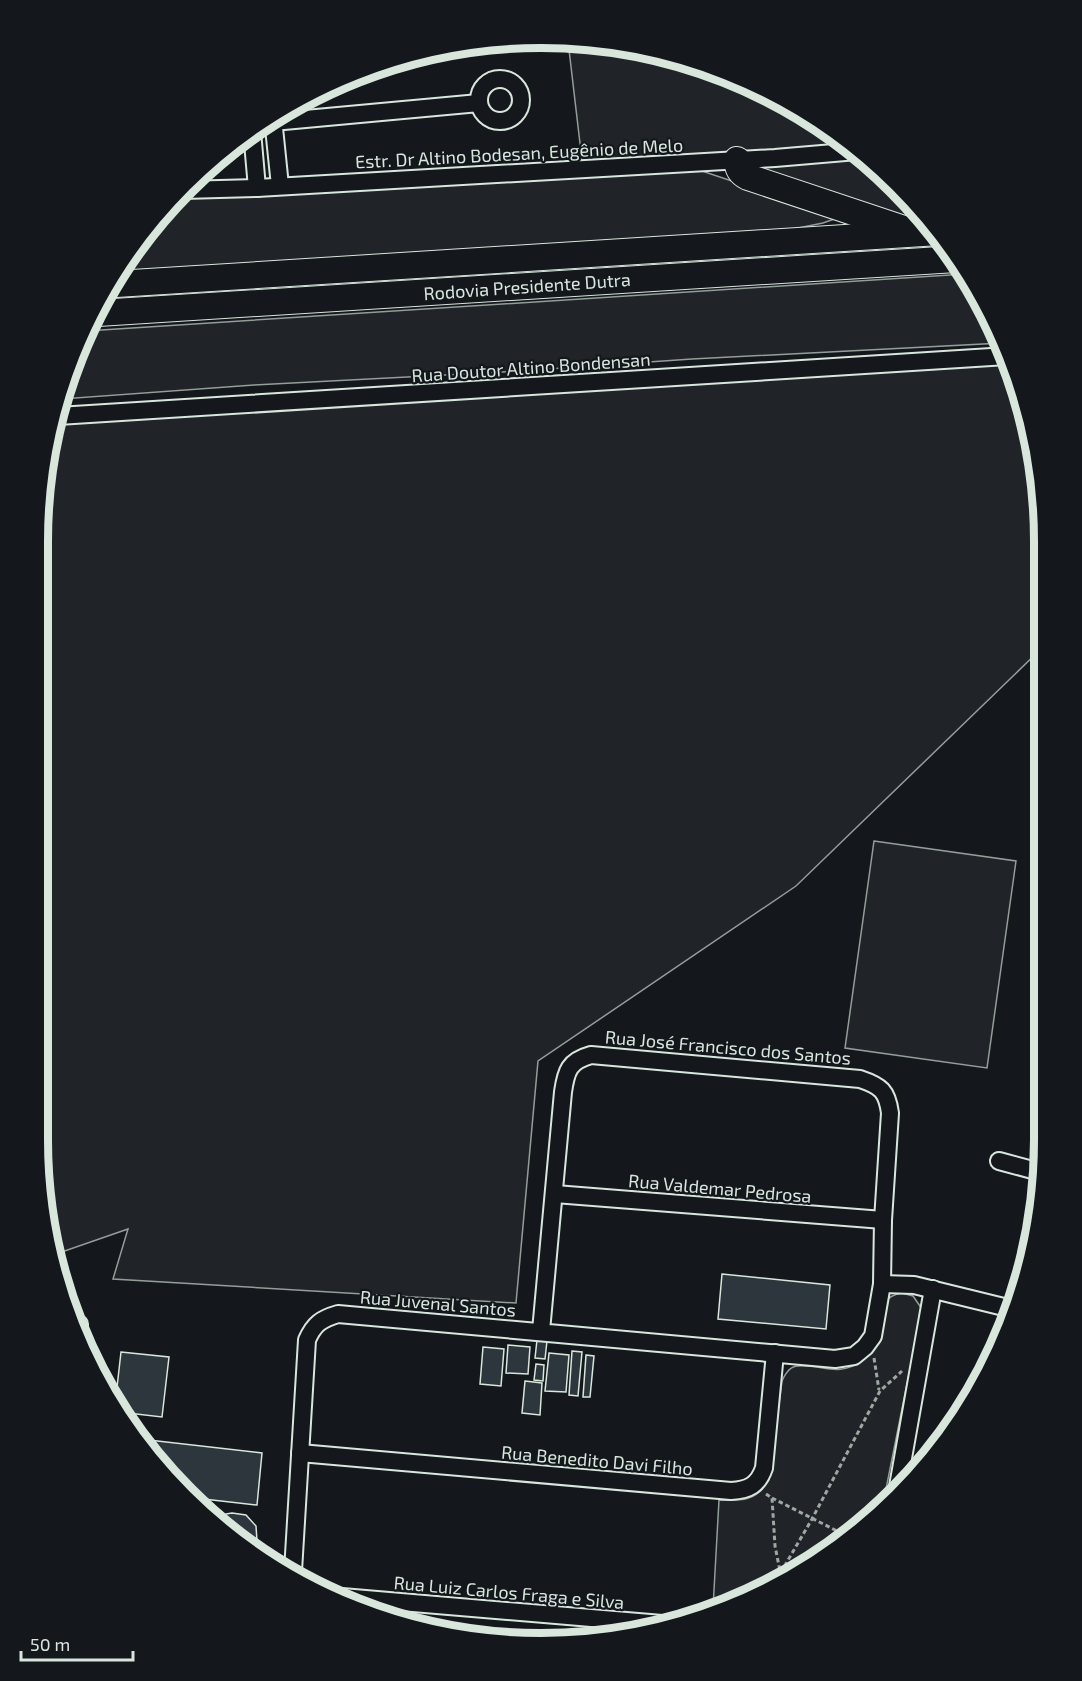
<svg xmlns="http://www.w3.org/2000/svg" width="1082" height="1681" viewBox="0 0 1082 1681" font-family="'Exo 2',sans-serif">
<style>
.green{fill:#202428;stroke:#939e99;stroke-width:1.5}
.building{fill:#2c363c;stroke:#d8e6dc;stroke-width:1.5}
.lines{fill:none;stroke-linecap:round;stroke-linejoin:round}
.minor-casing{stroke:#d8e6dc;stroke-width:20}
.highway-casing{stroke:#d8e6dc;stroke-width:28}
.path{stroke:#9da8a2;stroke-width:3;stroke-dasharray:4.5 3;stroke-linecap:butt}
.minor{stroke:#14181c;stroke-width:16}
.highway{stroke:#14181c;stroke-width:26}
.labels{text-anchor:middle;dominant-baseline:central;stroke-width:4.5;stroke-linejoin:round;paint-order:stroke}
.street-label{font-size:18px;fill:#d8e6dc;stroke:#14181c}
.rim{fill:none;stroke:#d8e6dc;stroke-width:8}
</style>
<rect width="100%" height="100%" fill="#14181c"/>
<g class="green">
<polygon points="568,41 606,42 703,64 792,105 855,149 678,163 840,217 823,223 704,247 116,284 162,209 183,190 583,169"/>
<polygon points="857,151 873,162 939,232 742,174 775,158"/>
<polygon points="965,274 993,319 1002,343 692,359 503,372 254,385 62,399 76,348 86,331"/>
<polygon points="1009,363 1027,411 1043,508 1043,647 796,886 538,1061 516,1303 113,1279 128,1229 56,1254 38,1140 42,475 59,413"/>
<polygon points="874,841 1016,861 987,1068 845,1048"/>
<path d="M902 1293 913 1296 922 1309 883 1504 820 1559 713 1608 719 1500C741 1501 757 1501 769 1480L782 1381C785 1374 790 1366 798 1366 823 1364 837 1378 862 1361 878 1349 882 1334 884 1316 885 1312 885 1306 886 1302 889 1296 896 1294 902 1293Z"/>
</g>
<g class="building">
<polygon points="722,1274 830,1285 826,1329 718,1319"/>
<polygon points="537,1340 547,1341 545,1359 535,1358"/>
<polygon points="508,1345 530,1347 528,1374 506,1373"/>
<polygon points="483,1347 504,1349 501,1386 480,1384"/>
<polygon points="572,1351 582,1352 578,1396 569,1395"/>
<polygon points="121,1352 169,1357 162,1417 119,1412 115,1405"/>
<polygon points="549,1353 569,1355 566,1392 545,1391"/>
<polygon points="586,1355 594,1356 590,1397 583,1397"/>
<polygon points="536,1364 544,1365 543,1381 534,1380"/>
<polygon points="525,1381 542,1383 540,1415 522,1413"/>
<polygon points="140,1439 262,1453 257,1505 195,1498"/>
<polygon points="232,1513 246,1515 256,1526 257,1541 252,1549 235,1540 218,1521 226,1514"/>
</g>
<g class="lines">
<defs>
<g id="minor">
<circle cx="500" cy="100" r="21"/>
<polyline points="273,118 280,186"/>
<polyline points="273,122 479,103"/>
<polyline points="252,131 257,188"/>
<polyline points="183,190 257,188 775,158 857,151"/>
<polyline points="58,416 1007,356"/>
<polyline points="999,1161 1040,1172"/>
<polyline points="555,1194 883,1220"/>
<polyline points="882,1284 914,1285 1012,1309"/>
<polyline points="79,1331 79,1324"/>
<path d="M300 1453 731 1491C749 1490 758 1485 764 1468L775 1353"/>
<polyline points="897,1492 933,1289"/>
<path d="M293 1571 307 1340C314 1324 321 1319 338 1314L835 1359 854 1356 865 1347 873 1336 882 1284 883 1220 890 1113C887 1091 881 1086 860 1079L591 1055C569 1061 566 1071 563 1092L541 1331"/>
<polyline points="342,1597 674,1625"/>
</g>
<g id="highway">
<path d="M737 160C738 169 740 173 748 177L907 230"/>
<polyline points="116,284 939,232"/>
<polyline points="98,313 956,259"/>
</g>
</defs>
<use href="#minor" class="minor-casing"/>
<use href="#highway" class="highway-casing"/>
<g class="path">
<polyline points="874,1358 879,1390"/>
<polyline points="766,1494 772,1498 775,1546 780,1571"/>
<polyline points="772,1498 847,1536"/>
<polyline points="777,1579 812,1519 880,1391 902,1371"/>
</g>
<use href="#minor" class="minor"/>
<use href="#highway" class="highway"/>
</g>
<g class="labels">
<g class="street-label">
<text transform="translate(519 153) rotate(-3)">Estr. Dr Altino Bodesan, Eugênio de Melo</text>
<text transform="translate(527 286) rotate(-4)">Rodovia Presidente Dutra</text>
<text transform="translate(531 367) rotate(-4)">Rua Doutor Altino Bondensan</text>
<text transform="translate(728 1047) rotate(5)">Rua José Francisco dos Santos</text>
<text transform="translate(720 1188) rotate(5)">Rua Valdemar Pedrosa</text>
<text transform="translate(438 1303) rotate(5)">Rua Juvenal Santos</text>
<text transform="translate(597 1460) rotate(5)">Rua Benedito Davi Filho</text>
<text transform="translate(509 1592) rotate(5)">Rua Luiz Carlos Fraga e Silva</text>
</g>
</g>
<path d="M0 0H1082V1681H0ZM541 48H541A493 493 0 0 1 1034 541V1140A493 493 0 0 1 541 1633H541A493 493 0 0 1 48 1140V541A493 493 0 0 1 541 48Z" fill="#14181c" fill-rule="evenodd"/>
<path class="rim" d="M541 48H541A493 493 0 0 1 1034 541V1140A493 493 0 0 1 541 1633H541A493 493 0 0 1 48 1140V541A493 493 0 0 1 541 48Z"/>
<path d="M21 1651v9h112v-9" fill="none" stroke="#d8e6dc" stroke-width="3"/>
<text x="30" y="1651" font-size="18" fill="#d8e6dc" stroke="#14181c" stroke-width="4.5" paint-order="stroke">50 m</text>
</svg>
